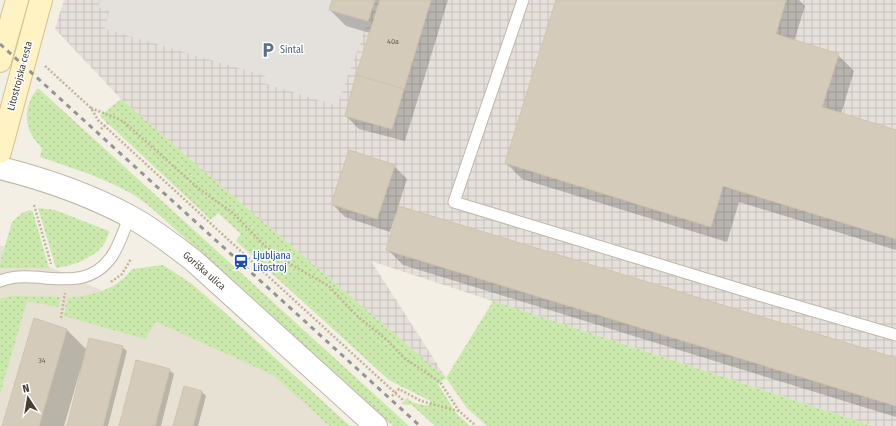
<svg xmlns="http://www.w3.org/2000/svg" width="896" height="426" viewBox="0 0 896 426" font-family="'Fira Sans Condensed',sans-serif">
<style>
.residential{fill:#e7e1d3}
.industrial{fill:url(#industrial-grid)}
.grass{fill:url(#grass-dots)}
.parking{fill:#e4e1dd}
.shadow{fill:#0003}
.building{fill:#d5cbba;stroke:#d0c3ad}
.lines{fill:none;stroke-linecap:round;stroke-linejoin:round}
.service-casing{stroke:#bfb7a7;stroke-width:13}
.tertiary-casing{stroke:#bfb7a7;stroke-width:24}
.secondary-casing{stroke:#d5c593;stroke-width:24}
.path{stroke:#c1b498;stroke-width:2.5;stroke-dasharray:2 2;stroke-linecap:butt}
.service{stroke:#fff;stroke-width:11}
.tertiary{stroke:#fff;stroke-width:22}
.secondary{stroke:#fff2c3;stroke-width:22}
.rail{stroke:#959595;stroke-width:3;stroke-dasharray:5 5;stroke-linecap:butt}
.labels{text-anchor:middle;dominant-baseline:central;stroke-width:3;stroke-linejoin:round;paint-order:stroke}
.number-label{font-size:8px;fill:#6a6256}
.service-label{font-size:10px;fill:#4e5e75;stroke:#fff;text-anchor:start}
.street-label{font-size:10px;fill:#463f34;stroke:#fff}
.transit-label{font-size:10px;fill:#164399;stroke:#fff;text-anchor:start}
</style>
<defs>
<pattern id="industrial-grid" width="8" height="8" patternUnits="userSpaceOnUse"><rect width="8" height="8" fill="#e5e0da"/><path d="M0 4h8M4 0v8" fill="none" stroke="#c6c1bc"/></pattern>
<pattern id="grass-dots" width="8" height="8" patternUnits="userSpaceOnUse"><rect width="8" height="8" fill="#cbe9ac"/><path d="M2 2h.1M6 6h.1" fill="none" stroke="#b0c995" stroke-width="1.8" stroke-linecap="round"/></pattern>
</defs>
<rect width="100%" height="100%" fill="#f3efe5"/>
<polygon class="residential" points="0,245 256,359 329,426 0,426"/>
<polygon class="industrial" points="64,0 380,0 357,75 404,89 431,0 896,0 896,426 873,426 371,261 446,378 199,167 121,99 55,29"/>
<g class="grass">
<path d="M38 88 375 395 409 426H393L156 212C149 206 142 200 134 195 105 178 72 168 40 157L42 148C23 130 22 108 38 88Z"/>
<path d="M121 99 199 167 446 378 493 301 873 426H487L467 408 446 378 438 384 456 413 470 426H435L412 405 401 404 407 398C413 404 421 405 429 405L430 401 389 380 236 241 241 234 218 213 211 220 100 116Z"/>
<path d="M38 208 55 210 109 231C105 255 77 265 56 268Z"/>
<polygon points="30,210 33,212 49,268 0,268 0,263 12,222 22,213"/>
<path d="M163 265 192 284 239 325 350 426H329L273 375 156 322 145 339 64 316 67 298C91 296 117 290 132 269Z"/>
<polygon points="12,296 61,297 58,307 27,301 0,394 0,299"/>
</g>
<polygon class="parking" points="100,0 332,0 329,10 368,21 337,106 263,83 265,76 105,29 109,11 99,8"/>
<g class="shadow">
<polygon points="333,0 448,0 405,141 359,129 346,116 370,33 346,26 330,10"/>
<polygon points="557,0 799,0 805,6 794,41 838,55 854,71 841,114 896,131 896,250 739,202 727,242 522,179 506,163"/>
<polygon points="394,166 407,179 390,232 345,217 332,204"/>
<polygon points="387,249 896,359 896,417 403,265"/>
<polygon points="66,329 87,350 122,347 127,351 108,426 68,426 82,371 80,371 64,426 3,426"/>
<polygon points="169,370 174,374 161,426 121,426"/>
<polygon points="185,387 202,392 206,396 198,426 174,426"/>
</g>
<g class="building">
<polygon points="332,0 375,0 368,21 329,10"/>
<polygon points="380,0 431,0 404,89 356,75"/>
<polygon points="556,0 786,0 776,34 839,54 822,107 896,130 896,239 723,186 711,227 505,163"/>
<polygon points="356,75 404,89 392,129 345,116"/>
<polygon points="349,150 395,165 377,219 331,204"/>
<polygon points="399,206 896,358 896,406 386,250"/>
<polygon points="34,318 67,329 39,426 2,426"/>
<polygon points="89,338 123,346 103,426 67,426"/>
<polygon points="136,360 170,369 155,426 119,426"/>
<polygon points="184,386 202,391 193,426 173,426"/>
</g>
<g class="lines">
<defs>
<g id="service">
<polyline points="523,0 454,202 762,296 896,335"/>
<path d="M0 281C6 279 12 277 18 277 52 275 88 291 112 256 120 244 124 229 130 216"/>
</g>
<path id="tertiary" d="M0 168C44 179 88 194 129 216 152 228 173 245 194 261L376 426"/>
<g id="secondary">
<polyline points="0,61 17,0"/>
<polyline points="0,152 41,0"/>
</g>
</defs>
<use href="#service" class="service-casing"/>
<use href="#tertiary" class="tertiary-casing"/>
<use href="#secondary" class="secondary-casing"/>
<g class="path">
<polyline points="45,66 91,108 98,120 404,401"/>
<polyline points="91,108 123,121 198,188 233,213 266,247 292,265 329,286 356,315 388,341 404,358 440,382 459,411 476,426"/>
<polyline points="101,129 108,123"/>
<polyline points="34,205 51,264"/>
<polyline points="111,282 122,274 131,259"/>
<polyline points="61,318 65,293"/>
<polyline points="392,396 399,389 421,401 458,411"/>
</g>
<use href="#service" class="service"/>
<use href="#tertiary" class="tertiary"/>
<use href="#secondary" class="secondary"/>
<polyline class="rail" points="0,44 420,426"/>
</g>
<defs>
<symbol id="parking-bare" viewBox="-9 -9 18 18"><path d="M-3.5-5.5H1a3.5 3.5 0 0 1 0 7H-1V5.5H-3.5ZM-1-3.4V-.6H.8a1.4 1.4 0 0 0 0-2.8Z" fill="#5c6f8a" stroke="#fff" stroke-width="2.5" paint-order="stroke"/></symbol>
<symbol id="station-bare" viewBox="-9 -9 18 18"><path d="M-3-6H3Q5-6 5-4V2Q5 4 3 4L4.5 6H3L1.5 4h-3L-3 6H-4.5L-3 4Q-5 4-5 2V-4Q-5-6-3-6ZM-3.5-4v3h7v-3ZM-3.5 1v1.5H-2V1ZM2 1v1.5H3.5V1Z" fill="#1a4fb4" stroke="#fff" stroke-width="2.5" paint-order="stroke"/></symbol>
</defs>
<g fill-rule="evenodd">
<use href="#parking-bare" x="257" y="39" width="22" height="22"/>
<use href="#station-bare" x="230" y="251" width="22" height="22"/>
</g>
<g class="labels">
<g class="number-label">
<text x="393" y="41">40a</text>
<text x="42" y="360">34</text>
</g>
<g class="service-label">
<text x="280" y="50">Sintal</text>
</g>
<g class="street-label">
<text transform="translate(20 76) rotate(-75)">Litostrojska cesta</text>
<text transform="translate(204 271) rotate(41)">Goriška ulica</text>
</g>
<g class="transit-label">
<text x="253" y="256">Ljubljana<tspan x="253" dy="12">Litostroj</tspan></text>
</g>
</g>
<g transform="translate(28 398) rotate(348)" stroke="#ffffff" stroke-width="3" paint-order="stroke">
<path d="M0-3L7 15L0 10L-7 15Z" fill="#463f34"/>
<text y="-6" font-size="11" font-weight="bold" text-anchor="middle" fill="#463f34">N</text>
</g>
</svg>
